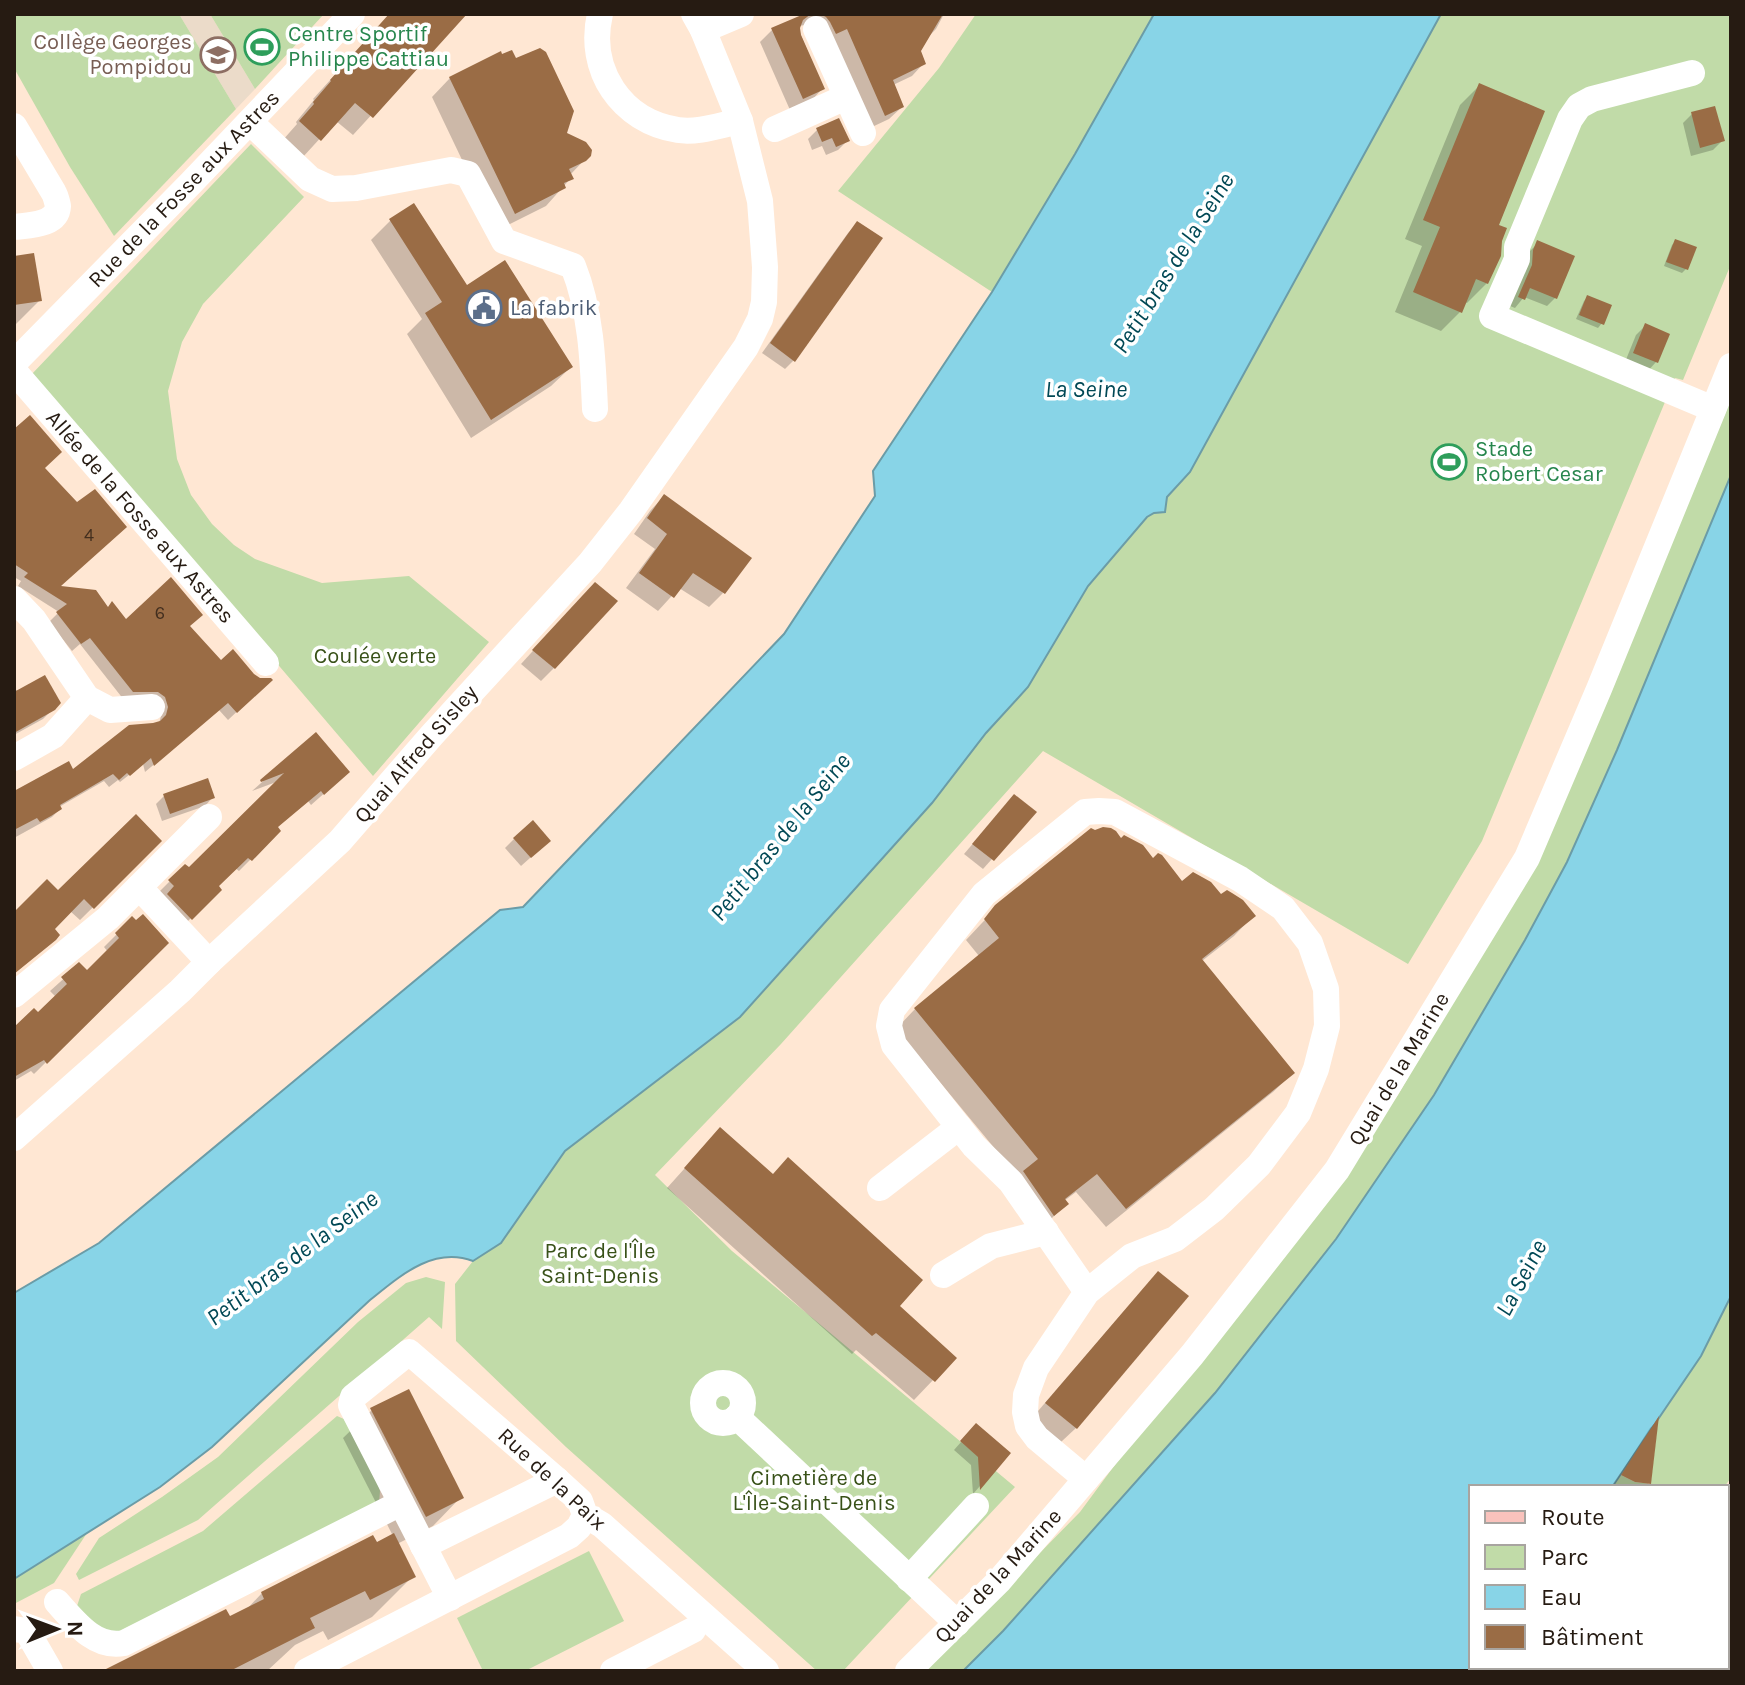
<svg xmlns="http://www.w3.org/2000/svg" width="1745" height="1685" viewBox="0 0 1745 1685" font-family="Karla,sans-serif">
<style>
.education{fill:#ebdbc9}
.green{fill:#c1dba8}
.water{fill:#88d4e7;stroke:#6b9ca7;stroke-width:2}
.shadow{fill:#0003}
.building{fill:#9a6c45}
.lines{fill:none;stroke-linecap:round;stroke-linejoin:round}
.minor{stroke:#fff;stroke-width:26}
.major{stroke:#f9c2bc;stroke-width:32}
.labels{text-anchor:middle;dominant-baseline:central;stroke-width:7;stroke-linejoin:round;paint-order:stroke}
.number-label{font-size:18px;fill:#432f1f}
.leisure-label{font-size:22px;fill:#27864d;stroke:#fff;text-anchor:start}
.education-label{font-size:22px;fill:#785e54;stroke:#fff;text-anchor:end}
.street-label{font-size:22px;fill:#261b12;stroke:#fff}
.service-label{font-size:22px;fill:#4e5e75;stroke:#fff;text-anchor:start}
.park-label{font-size:22px;fill:#385118;stroke:#fff}
.water-label{font-size:24px;font-style:italic;fill:#004855;stroke:#fff}
</style>
<rect width="100%" height="100%" fill="#ffe7d3"/>
<polygon class="education" points="179,14 210,14 255,89 236,109"/>
<g class="green">
<polygon points="14,14 179,14 236,109 114,236 70,167 14,68"/>
<polygon points="210,14 324,14 255,89"/>
<polygon points="976,14 1154,14 1075,154 992,292 838,191 939,68"/>
<polygon points="1441,14 1731,14 1731,264 1683,380 1675,378 1482,841 1408,964 1043,751 781,1044 655,1175 732,1251 1015,1487 843,1671 817,1671 566,1447 456,1341 455,1284 473,1261 501,1242 565,1151 740,1017 932,803 986,733 1028,687 1088,586 1147,517 1154,513 1165,512 1167,498 1190,472"/>
<polygon points="251,144 304,197 203,304 182,342 168,391 177,459 191,495 212,524 234,545 255,559 322,583 409,576 489,642 373,776 31,375"/>
<polygon points="1731,395 1731,475 1617,750 1567,862 1525,940 1434,1095 1336,1239 1215,1393 1003,1631 963,1671 924,1671 1080,1512 1117,1462 1348,1166 1398,1095 1445,1013"/>
<polygon points="426,1277 445,1282 442,1329 429,1317 198,1520 79,1580 76,1574 99,1538 162,1497 218,1457 358,1322 406,1283"/>
<polygon points="1731,1296 1731,1478 1724,1487 1612,1487 1621,1475 1635,1482 1651,1484 1643,1440 1701,1356"/>
<polygon points="337,1416 344,1419 378,1484 380,1491 379,1503 108,1637 77,1606 81,1594 203,1531"/>
<polygon points="87,1533 54,1583 14,1604 14,1579"/>
<polygon points="589,1551 624,1621 525,1671 483,1671 457,1618"/>
</g>
<g class="water">
<path d="M1154 14H1441L1190 472 1167 497 1165 512 1154 513 1147 517 1088 586 1028 687 986 733 932 803 740 1017 565 1151 501 1243 473 1261C433 1246 400 1276 370 1300L212 1447 160 1487 14 1579V1293L99 1243 500 910 523 907 784 634 875 496 873 471 992 292 1075 154Z"/>
<polygon points="1731,475 1731,1296 1701,1356 1612,1487 1471,1487 1471,1667 1497,1667 1495,1671 963,1671 1003,1631 1215,1393 1336,1239 1434,1095 1525,940 1567,862 1617,750"/>
</g>
<g class="shadow">
<polygon points="390,14 464,14 353,135 336,121 302,158 282,141 297,124 296,122 314,100 313,99"/>
<polygon points="808,14 944,14 936,29 925,40 918,51 924,63 912,76 893,85 902,107 889,119 872,127 805,25 799,26 798,28 823,88 811,101 790,110 760,42 773,29"/>
<polygon points="515,60 565,134 589,155 570,175 571,178 546,206 496,231 432,97 450,78"/>
<polygon points="1479,86 1496,226 1487,283 1467,303 1465,302 1460,312 1441,331 1395,312 1422,246 1405,239 1460,105"/>
<polygon points="1692,114 1722,141 1713,150 1691,156 1683,123"/>
<polygon points="817,130 847,141 838,150 826,155 822,146 812,150 808,139"/>
<polygon points="413,206 466,288 571,367 551,386 471,438 407,334 422,319 371,240 390,221"/>
<polygon points="857,224 794,360 785,369 762,353 848,233"/>
<polygon points="1676,241 1686,269 1682,273 1664,266 1672,245"/>
<polygon points="1538,243 1556,297 1547,306 1524,297 1515,308 1510,306 1529,252"/>
<polygon points="14,258 40,300 14,326"/>
<polygon points="1588,297 1602,323 1598,328 1576,319 1584,301"/>
<polygon points="1646,325 1656,362 1647,372 1625,362 1636,335"/>
<polygon points="14,442 43,468 57,587 107,609 125,622 188,626 220,663 262,688 228,720 219,710 145,772 143,764 120,782 118,780 109,787 104,781 59,807 60,809 52,817 14,838 14,793 73,772 159,723 161,716 124,700 80,644 72,651 49,622 59,612 18,586 21,581 14,577"/>
<polygon points="664,496 723,593 709,607 679,588 658,611 626,588 655,549 634,534 650,511"/>
<polygon points="582,597 554,668 541,681 521,664"/>
<polygon points="17,690 18,692 59,703 43,719 14,735 14,692"/>
<polygon points="315,735 336,783 311,805 308,801 276,828 279,831 239,871 235,868 216,887 219,890 179,930 158,893 185,866 189,870 279,781 252,791"/>
<polygon points="164,796 213,797 205,806 162,821 156,804"/>
<polygon points="1005,806 1034,812 983,869 964,854"/>
<polygon points="514,839 539,850 521,866 505,848"/>
<polygon points="160,841 80,920 70,911 52,929 55,938 14,974 14,915"/>
<polygon points="1120,841 1153,861 1182,883 1221,897 1253,916 1234,936 1202,961 1293,1073 1273,1092 1106,1227 1076,1192 1064,1201 1066,1204 1047,1223 1019,1178 896,1029 915,1009 979,956 966,940 997,907"/>
<polygon points="132,919 166,943 34,1074 31,1071 14,1081 14,1030 38,1014 56,997 50,991 79,965 87,973 108,952 104,947"/>
<polygon points="702,1149 897,1306 954,1358 914,1400 856,1350 852,1354 667,1188"/>
<polygon points="1158,1273 1186,1297 1076,1428 1061,1442 1032,1418 1144,1288"/>
<polygon points="372,1410 461,1497 433,1526 397,1544 413,1576 372,1617 328,1640 323,1631 295,1645 267,1671 110,1671 245,1611 262,1593 393,1536 343,1438"/>
<polygon points="1656,1422 1649,1483 1645,1487 1617,1487 1613,1485 1650,1428"/>
<polygon points="969,1433 1008,1454 973,1494 971,1465 954,1450"/>
</g>
<g class="building">
<polygon points="389,14 467,14 373,118 355,103 321,141 299,121 314,104 313,102 331,81 330,80"/>
<polygon points="804,14 811,14 803,20 800,28 801,35 825,89 803,99 771,28"/>
<polygon points="820,14 943,14 921,51 926,64 893,80 904,107 885,116 847,29 836,34 830,22 826,17"/>
<polygon points="540,48 546,52 574,111 567,133 586,142 592,150 591,156 586,161 569,169 574,179 564,183 566,188 515,214 449,77 501,51 502,54 512,50 516,58"/>
<polygon points="1479,83 1545,111 1499,225 1507,228 1502,241 1501,256 1488,284 1476,279 1462,313 1413,292 1440,227 1423,220"/>
<polygon points="1715,106 1725,141 1700,148 1691,112"/>
<polygon points="839,118 850,141 836,147 832,138 822,142 816,128"/>
<polygon points="414,203 467,285 505,260 573,367 491,420 425,313 442,302 389,219"/>
<polygon points="857,221 883,238 795,362 770,343"/>
<polygon points="1675,239 1697,247 1688,270 1666,262"/>
<polygon points="1537,240 1575,256 1557,299 1530,288 1525,300 1518,297 1532,265 1533,250"/>
<polygon points="34,253 42,301 14,305 14,256"/>
<polygon points="1587,295 1612,305 1604,325 1579,315"/>
<polygon points="1645,323 1670,334 1658,363 1633,353"/>
<polygon points="30,415 62,452 45,468 77,502 95,489 127,527 61,586 96,590 108,607 112,601 126,619 171,577 203,615 190,626 221,660 233,649 254,674 260,678 271,678 273,680 237,713 228,703 154,766 151,758 130,776 127,773 119,780 113,774 60,805 62,809 51,816 40,822 37,818 14,830 14,791 69,761 73,769 129,725 153,723 160,721 166,715 168,707 165,697 158,692 133,692 90,638 81,644 56,612 67,604 24,577 28,573 14,564 14,429"/>
<polygon points="664,494 752,558 725,594 693,573 674,598 639,573 667,534 647,518"/>
<polygon points="595,582 618,601 555,669 532,650"/>
<polygon points="45,675 61,703 55,710 14,733 14,692"/>
<polygon points="316,732 350,772 324,795 321,791 278,827 281,831 252,861 248,858 219,886 222,890 192,920 167,894 174,886 168,880 185,864 189,867 284,773 261,782 260,780"/>
<polygon points="208,778 215,798 170,814 163,794"/>
<polygon points="1014,794 1037,812 994,861 972,844"/>
<polygon points="136,814 162,841 94,909 84,899 55,929 60,935 56,940 14,974 14,912 47,879 58,890"/>
<polygon points="533,820 551,841 531,858 513,838"/>
<polygon points="1103,827 1111,828 1116,831 1121,838 1124,835 1143,845 1153,858 1158,853 1162,855 1182,881 1193,872 1211,882 1221,894 1227,890 1232,893 1243,900 1256,916 1202,959 1295,1073 1126,1209 1097,1174 1065,1199 1069,1204 1054,1216 1023,1171 1038,1159 914,1008 999,938 984,919 995,905 1091,828 1095,830"/>
<polygon points="143,914 169,943 47,1064 44,1060 14,1077 14,1027 34,1008 38,1012 67,984 61,977 79,962 87,970 119,938 115,933 132,916 136,920"/>
<polygon points="720,1127 773,1174 788,1157 923,1280 900,1306 957,1358 935,1382 876,1333 872,1336 684,1168"/>
<polygon points="1158,1271 1189,1296 1077,1429 1045,1403"/>
<polygon points="409,1389 464,1498 426,1517 370,1408"/>
<polygon points="1659,1416 1651,1484 1635,1482 1621,1475"/>
<polygon points="976,1423 1011,1453 980,1490 978,1457 960,1441"/>
<polygon points="394,1533 416,1577 370,1600 365,1591 310,1618 315,1628 230,1671 102,1671 226,1609 230,1616 264,1599 261,1592 373,1535 377,1542"/>
</g>
<g class="lines">
<g class="minor">
<path d="M600 14C587 70 621 121 678 130 698 133 720 125 740 121"/>
<polyline points="816,29 863,133"/>
<polyline points="703,30 741,14"/>
<polyline points="1692,73 1592,99 1579,106 1570,119 1517,247 1517,259 1492,316 1713,409"/>
<path d="M250 122 310 179 332 189 356 188 451 170 468 174 504 241 573 266C591 311 593 361 595 409"/>
<path d="M14 126 54 193C55 194 58 205 58 206 57 226 28 225 14 227"/>
<polyline points="775,129 846,97"/>
<polyline points="14,363 191,183 352,14"/>
<polyline points="14,371 266,663"/>
<polyline points="14,599 34,620 87,698 110,710 152,707"/>
<polyline points="14,758 53,736 87,698"/>
<polyline points="139,887 209,962"/>
<polyline points="14,995 108,918 209,817"/>
<polyline points="14,1138 180,991 209,962 340,841 432,735 590,563 631,511 746,347 760,319 764,302 765,267 760,201 740,121 703,30 694,14"/>
<polyline points="880,1188 959,1127"/>
<polyline points="943,1275 991,1246 1046,1232"/>
<circle cx="723" cy="1403" r="20"/>
<polyline points="737,1417 957,1623"/>
<polyline points="1086,1479 1037,1438 1028,1426 1025,1412 1026,1395 1036,1368 1087,1292 1132,1256 1175,1239 1214,1209 1259,1165 1298,1113 1316,1069 1327,1026 1326,989 1310,943 1283,908 1240,879 1115,812 1099,811 1085,812 984,894 892,1010 889,1026 894,1045 974,1146 1011,1182 1087,1292"/>
<polyline points="423,1546 557,1480"/>
<polyline points="909,1579 976,1506"/>
<polyline points="450,1598 351,1405 353,1397 409,1352 557,1480 580,1501 585,1515 602,1525 766,1671"/>
<path d="M57 1602C75 1622 95 1649 124 1643L401 1503"/>
<polyline points="14,1629 27,1631 50,1671"/>
<polyline points="307,1671 569,1536 579,1527 585,1515"/>
<polyline points="613,1671 693,1630"/>
<polyline points="908,1671 999,1581 1192,1355 1337,1170 1527,858 1599,689 1731,366"/>
</g>
<g class="major">
<polyline points="1727,1579 1731,1575"/>
<polyline points="1643,1671 1647,1667"/>
</g>
</g>
<defs>
<symbol id="stadium-ring" viewBox="-11 -11 22 22"><circle r="9.5" fill="#fff" stroke="#2e9e5b" stroke-width="1.5"/><path d="M0-5a6.5 5 0 1 0 0 10a6.5 5 0 1 0 0-10ZM-3.5-1.8h7v3.6h-7Z" fill="#2e9e5b"/></symbol>
<symbol id="school-ring" viewBox="-11 -11 22 22"><circle r="9.5" fill="#fff" stroke="#8d6e63" stroke-width="1.5"/><path d="M0-5L7-2L0 1L-7-2ZM-4 1L0 2.5L4 1V4Q0 6-4 4Z" fill="#8d6e63"/></symbol>
<symbol id="civic-ring" viewBox="-11 -11 22 22"><circle r="9.5" fill="#fff" stroke="#5c6f8a" stroke-width="1.5"/><path d="M-.6-6.5H3V-4.5H.6V-3L4-1V1h2V6H-6V1h2V-1L-.6-3ZM-1.2 2.5V6h2.4V2.5Z" fill="#5c6f8a"/></symbol>
</defs>
<g fill-rule="evenodd">
<use href="#stadium-ring" x="242" y="27" width="40" height="40"/>
<use href="#school-ring" x="198" y="35" width="40" height="40"/>
<use href="#civic-ring" x="464" y="288" width="40" height="40"/>
<use href="#stadium-ring" x="1429" y="442" width="40" height="40"/>
</g>
<g class="labels">
<g class="number-label">
<text x="89" y="535">4</text>
<text x="160" y="613">6</text>
</g>
<g class="leisure-label">
<text x="288" y="34">Centre Sportif<tspan x="288" dy="25">Philippe Cattiau</tspan></text>
<text x="1475" y="449">Stade<tspan x="1475" dy="25">Robert Cesar</tspan></text>
</g>
<g class="education-label">
<text x="192" y="42">Collège Georges<tspan x="192" dy="25">Pompidou</tspan></text>
</g>
<g class="street-label">
<text transform="translate(184 189) rotate(-46)">Rue de la Fosse aux Astres</text>
<text transform="translate(140 517) rotate(49)">Allée de la Fosse aux Astres</text>
<text transform="translate(416 754) rotate(-49)">Quai Alfred Sisley</text>
<text transform="translate(1399 1069) rotate(-59)">Quai de la Marine</text>
<text transform="translate(552 1479) rotate(43)">Rue de la Paix</text>
<text transform="translate(998 1576) rotate(-47)">Quai de la Marine</text>
</g>
<g class="service-label">
<text x="510" y="308">La fabrik</text>
</g>
<g class="park-label">
<text x="375" y="656">Coulée verte</text>
<text x="600" y="1251">Parc de l'Île<tspan x="600" dy="25">Saint-Denis</tspan></text>
<text x="814" y="1478">Cimetière de<tspan x="814" dy="25">L'Île-Saint-Denis</tspan></text>
</g>
<g class="water-label">
<text transform="translate(1173 263) rotate(-58)">Petit bras de la Seine</text>
<text x="1086" y="389">La Seine</text>
<text transform="translate(780 837) rotate(-51)">Petit bras de la Seine</text>
<text transform="translate(292 1258) rotate(-37)">Petit bras de la Seine</text>
<text transform="translate(1521 1278) rotate(-62)">La Seine</text>
</g>
</g>
<rect width="1745" height="1685" fill="none" stroke="#261b12" stroke-width="32"/>
<rect x="1469" y="1485" width="260" height="184" fill="#ffffff" stroke="#a8a4a0" stroke-width="2"/>
<rect x="1485" y="1511" width="40" height="12" fill="#f9c2bc" stroke="#a8a4a0" stroke-width="2"/>
<text x="1541" y="1525" font-size="24" fill="#261b12">Route</text>
<rect x="1485" y="1545" width="40" height="24" fill="#c1dba8" stroke="#a8a4a0" stroke-width="2"/>
<text x="1541" y="1565" font-size="24" fill="#261b12">Parc</text>
<rect x="1485" y="1585" width="40" height="24" fill="#88d4e7" stroke="#a8a4a0" stroke-width="2"/>
<text x="1541" y="1605" font-size="24" fill="#261b12">Eau</text>
<rect x="1485" y="1625" width="40" height="24" fill="#9a6c45" stroke="#a8a4a0" stroke-width="2"/>
<text x="1541" y="1645" font-size="24" fill="#261b12">Bâtiment</text>
<g transform="translate(56 1629) rotate(89)" stroke="#ffffff" stroke-width="6" paint-order="stroke">
<path d="M0-6L14 30L0 20L-14 30Z" fill="#261b12"/>
<text y="-12" font-size="22" font-weight="bold" text-anchor="middle" fill="#261b12">N</text>
</g>
</svg>
